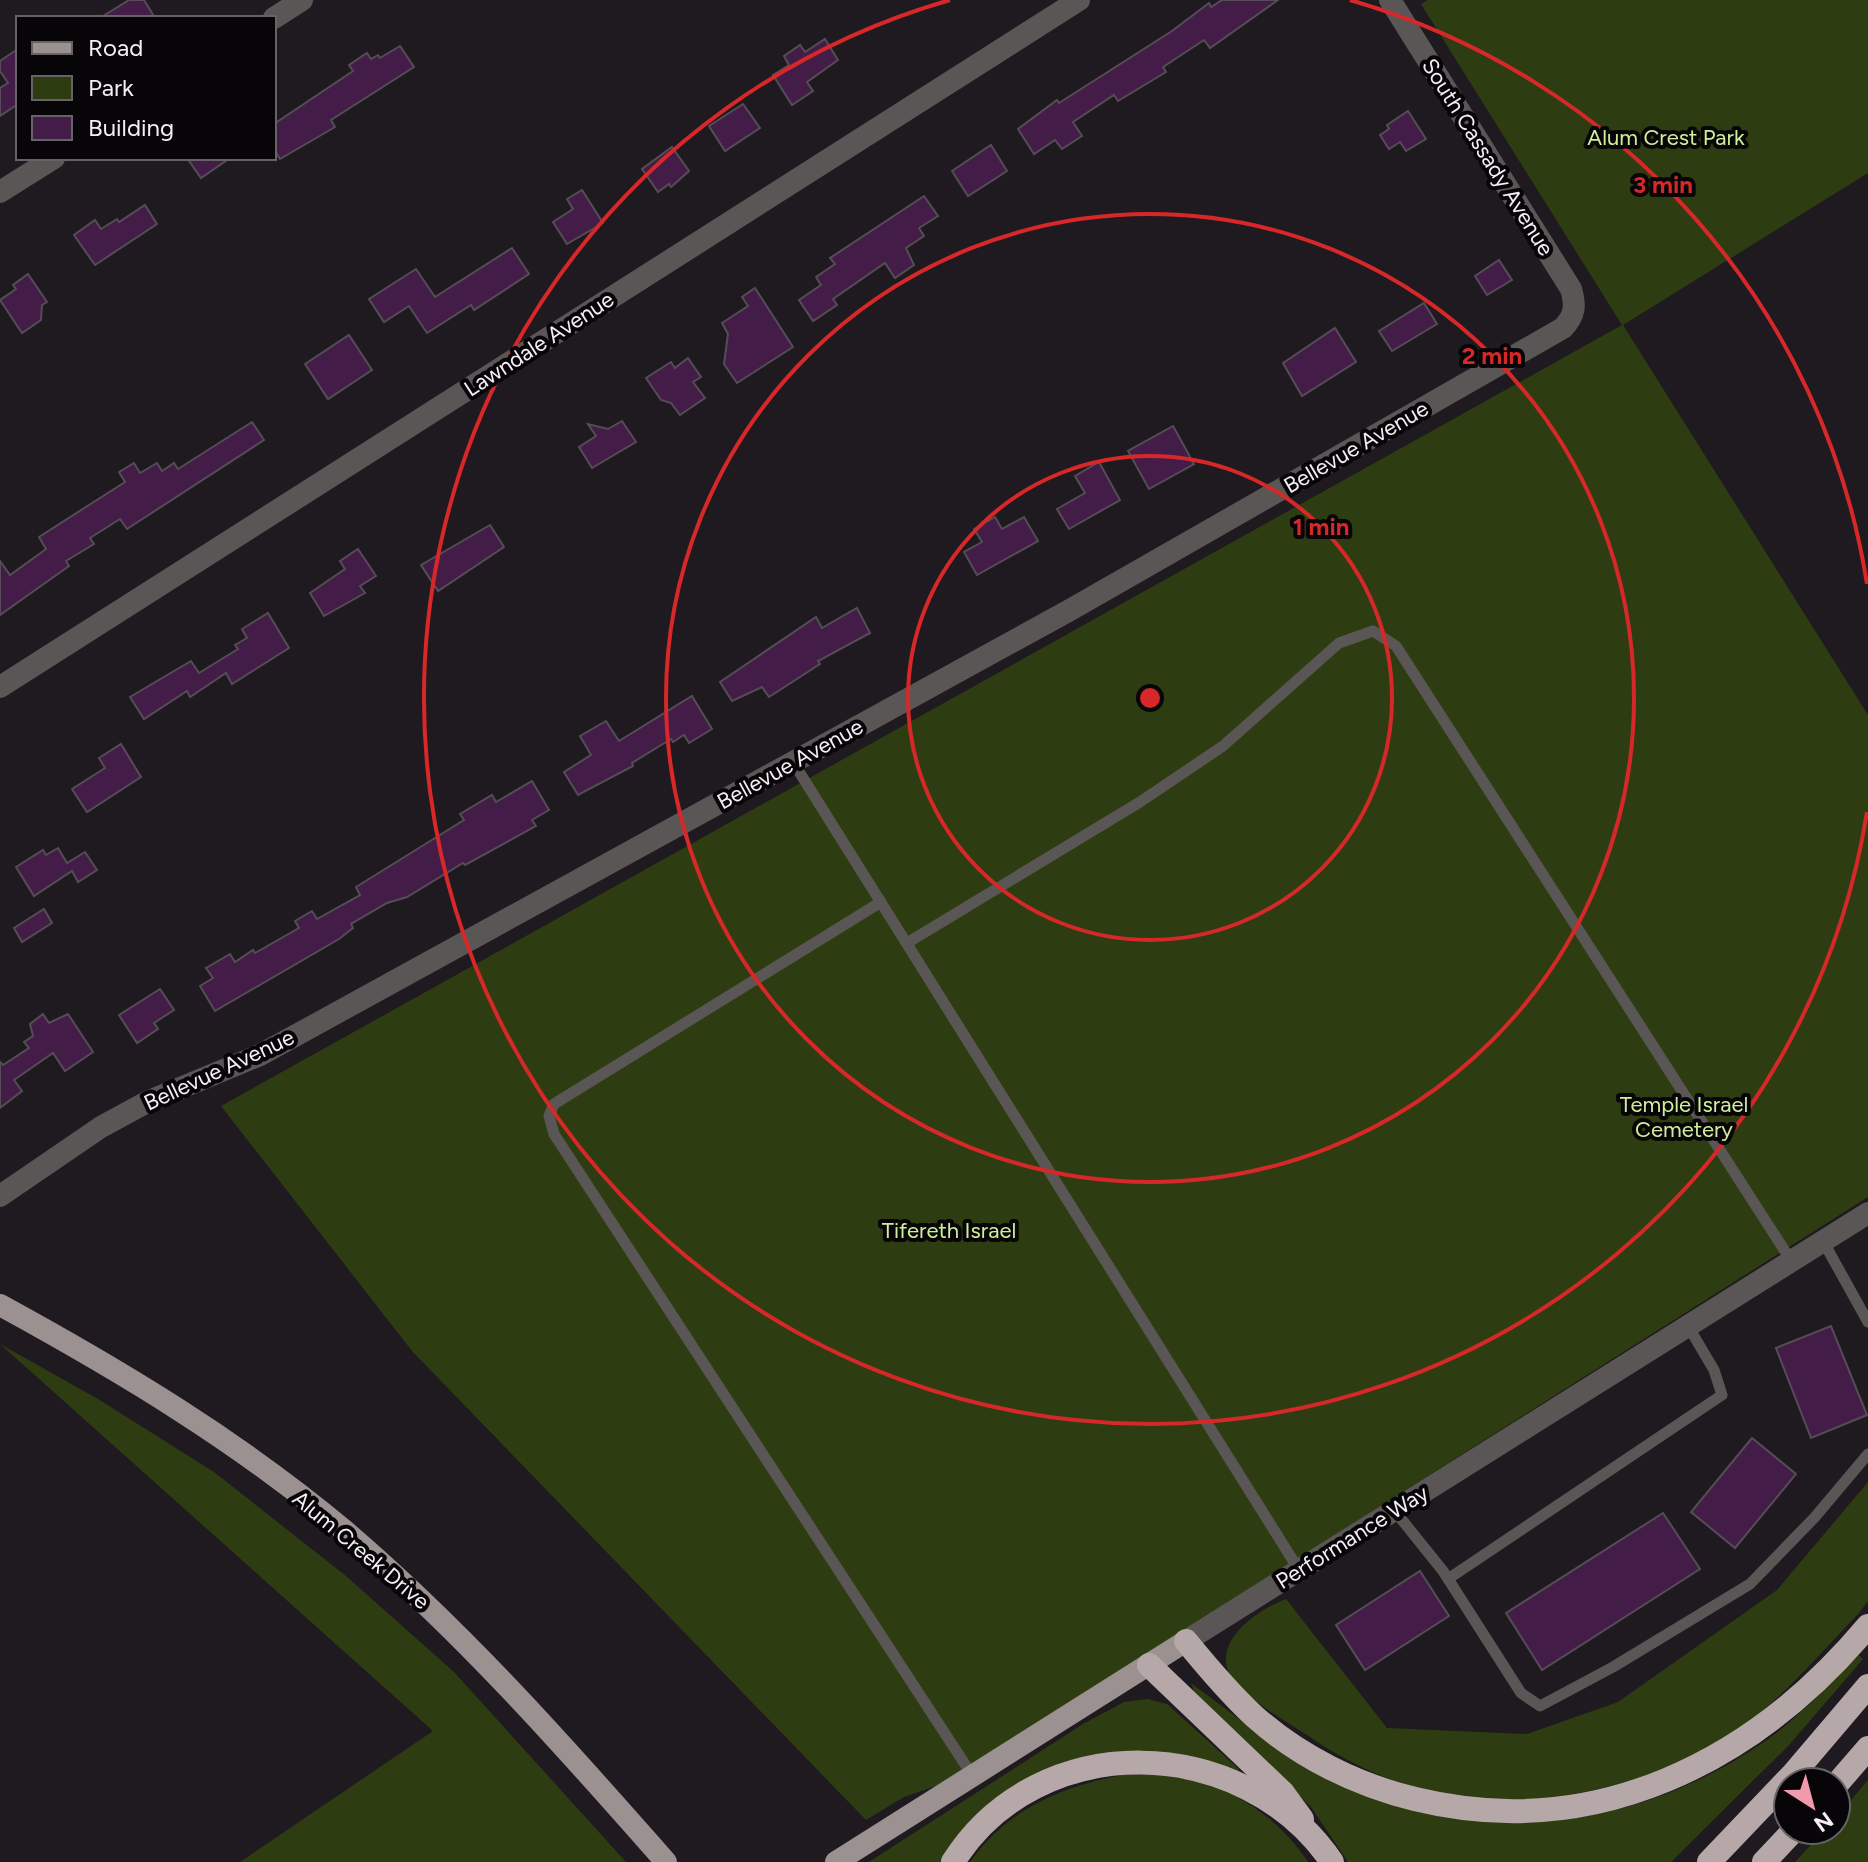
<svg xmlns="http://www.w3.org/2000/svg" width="1868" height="1862" viewBox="0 0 1868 1862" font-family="Figtree,sans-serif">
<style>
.green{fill:#2e3d11}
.building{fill:#431d47;stroke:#544d55;stroke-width:2}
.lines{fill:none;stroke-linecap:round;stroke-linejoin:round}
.service{stroke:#5b5656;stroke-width:11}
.minor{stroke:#5b5656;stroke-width:22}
.primary{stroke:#9c9191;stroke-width:22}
.motorway{stroke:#b6a8a8;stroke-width:24}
.ring{fill:none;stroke:#d62828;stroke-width:4}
.labels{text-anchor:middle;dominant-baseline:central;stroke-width:8;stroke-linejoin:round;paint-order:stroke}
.park-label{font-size:22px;fill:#ceef99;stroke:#080508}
.street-label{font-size:22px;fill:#f3eff4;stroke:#080508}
.centre{fill:#d62828;stroke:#080508;stroke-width:4}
.ring-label{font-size:24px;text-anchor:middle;font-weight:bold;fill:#d62828;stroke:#080508;stroke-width:8;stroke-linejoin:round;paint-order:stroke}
</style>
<rect width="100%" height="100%" fill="#1f1920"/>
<g class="green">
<polygon points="1428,0 1868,0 1868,173 1623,325 1868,715 1868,1197 942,1784 904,1797 866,1820 412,1351 221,1106 1622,325 1421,4"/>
<polygon points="0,1344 98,1399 214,1472 346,1576 454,1672 626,1862 240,1862 433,1731"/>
<path d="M1868 1482V1601L1858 1614C1817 1657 1776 1705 1727 1739 1664 1783 1528 1812 1453 1796 1404 1787 1360 1770 1319 1743 1295 1726 1241 1698 1229 1673 1214 1639 1259 1609 1286 1599L1387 1728 1527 1734 1618 1702 1777 1590Z"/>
<path d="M1859 1655 1863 1659 1790 1744 1671 1862H1348L1311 1807 1195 1694 1191 1683C1244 1722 1297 1767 1359 1792 1496 1847 1644 1825 1764 1742 1799 1718 1828 1684 1859 1655Z"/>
<path d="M1148 1699 1167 1704 1239 1769 1234 1773C1158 1743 1099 1744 1027 1785 990 1806 965 1826 941 1862H869L1083 1724 1124 1702Z"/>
<path d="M1128 1774C1146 1775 1167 1773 1185 1777 1234 1788 1281 1820 1308 1862H970C1008 1808 1065 1785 1128 1774Z"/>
<polygon points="1868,1780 1868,1862 1795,1862 1825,1830 1836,1830 1836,1818"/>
</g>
<g class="building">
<polygon points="129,0 144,0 155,18 100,18"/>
<polygon points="1222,0 1278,0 1210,48 1204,40 1163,67 1166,72 1118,101 1114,95 1073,122 1082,136 1062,149 1055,140 1034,154 1018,129 1057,100 1059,103 1172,31 1209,3 1211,7"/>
<polygon points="825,39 838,60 807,82 813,91 792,105 773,75 789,65 784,56 800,45 805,52"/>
<polygon points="400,46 414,67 331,120 335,127 280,159 274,149 274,124 353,71 349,65 367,53 371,59 378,55 380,58"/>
<polygon points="18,49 18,104 0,116 0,88 8,83 0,71 0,61"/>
<polygon points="743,104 760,128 725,151 709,126"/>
<polygon points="1408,111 1426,139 1406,151 1400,142 1389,149 1380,135 1389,129 1387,125"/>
<polygon points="991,145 1007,171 968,196 952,171"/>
<polygon points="672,147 689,171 671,187 669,184 658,192 642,169"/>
<polygon points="187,158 230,158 201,178"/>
<polygon points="582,190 603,223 567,244 553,222 573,209 567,199"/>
<polygon points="924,196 938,216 919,228 924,236 906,248 914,265 895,278 885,263 833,299 837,305 813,321 799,300 821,285 816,277 835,264 830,258"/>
<polygon points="145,205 157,224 95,265 74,235 95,220 101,229 117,219 119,222"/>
<polygon points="512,248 529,274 474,310 471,305 427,333 409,306 384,322 369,299 416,269 435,297"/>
<polygon points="1499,260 1512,280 1487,295 1475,276"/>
<polygon points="28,274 47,302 42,305 41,320 22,333 0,300 16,289 13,285"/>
<polygon points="755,288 793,347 737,383 724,364 728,334 722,323 748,306 742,297"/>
<polygon points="1424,303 1437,324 1392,351 1379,331"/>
<polygon points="1335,328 1356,362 1302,396 1283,363"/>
<polygon points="349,335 372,370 328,399 305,364"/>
<polygon points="688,358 701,377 693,382 705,398 680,415 671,403 661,400 646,378 671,362 675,368"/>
<polygon points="622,421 636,442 592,468 579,447 596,436 588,424 608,429"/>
<polygon points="252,422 264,440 127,529 120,519 90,538 94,544 66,561 69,566 0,615 0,561 10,575 46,549 39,537 125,482 119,472 134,463 140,473 157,463 162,471 174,463 178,469"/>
<polygon points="1173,426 1194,464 1149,489 1128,451"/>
<polygon points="1099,462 1120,500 1069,529 1057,509 1085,493 1075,476"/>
<polygon points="995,517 1002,529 1024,517 1038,541 977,575 964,552 982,542 974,529"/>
<polygon points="490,525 504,547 438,591 421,565"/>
<polygon points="358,549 376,576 360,586 365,593 324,616 310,593 345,569 340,561"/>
<polygon points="857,608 870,633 818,661 820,664 769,697 762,687 732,701 720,682 816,617 822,628"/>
<polygon points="268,613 289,648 232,684 226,673 190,697 187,691 144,719 130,697 191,661 199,673 238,649 235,645 247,638 242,629"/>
<polygon points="692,696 712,729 689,743 684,735 673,742 671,739 632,763 633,766 578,795 564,772 591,755 580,736 606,721 619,741"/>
<polygon points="121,744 141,777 87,812 72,789 105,768 99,758"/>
<polygon points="532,781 549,810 532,820 536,826 465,865 463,863 407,897 387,903 351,924 353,928 339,939 215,1011 200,986 213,978 206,968 230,954 235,962 253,950 255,953 299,928 295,921 312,911 317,919 360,895 356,887 464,820 460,814 492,795 496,802"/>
<polygon points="58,848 67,863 85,852 97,870 78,882 72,871 34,896 16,867 43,850 46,855"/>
<polygon points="44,909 52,923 22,942 14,928"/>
<polygon points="160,989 174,1010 154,1023 158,1029 137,1043 119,1015"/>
<polygon points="43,1014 49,1023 68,1014 93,1052 65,1071 53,1053 14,1080 22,1091 0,1108 0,1062 3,1065 29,1048 24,1042 33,1036 30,1024"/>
<polygon points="1831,1326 1867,1415 1811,1438 1776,1348"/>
<polygon points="1752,1438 1796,1474 1735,1548 1691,1512"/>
<polygon points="1663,1513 1700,1569 1542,1670 1506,1613"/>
<polygon points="1420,1571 1449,1616 1365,1670 1336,1625"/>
</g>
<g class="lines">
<g class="service">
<polyline points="793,762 1299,1570"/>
<polyline points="881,902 554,1104 549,1116 554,1134 972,1775"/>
<polyline points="907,943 1140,802 1223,746 1339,643 1373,631 1396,646 1792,1262"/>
<polyline points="1823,1241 1868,1322"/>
<polyline points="1394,1510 1443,1571 1521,1693 1540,1706 1613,1667 1750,1584 1815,1517 1868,1454"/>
<polyline points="1448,1579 1722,1395 1714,1370 1688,1326"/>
</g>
<g class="minor">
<polyline points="274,18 302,0"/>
<polyline points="0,192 54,158"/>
<polyline points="0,687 1079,0"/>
<path d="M0 1196 101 1127 147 1102 260 1055 1070 610 1563 328C1575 315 1576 306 1571 289L1390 0"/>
<polyline points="1186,1641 1868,1213"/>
</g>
<g class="primary">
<path d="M0 1305C121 1371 239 1442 345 1531 463 1632 564 1746 666 1862"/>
<polyline points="836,1862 1186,1641"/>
</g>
<g class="motorway">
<path d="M1186 1641C1208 1668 1230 1694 1255 1717 1300 1757 1357 1785 1415 1799 1595 1843 1754 1762 1868 1626"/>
<polyline points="1149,1665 1283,1793 1302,1819"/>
<polyline points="1836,1785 1868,1748"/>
<path d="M953 1862C1038 1727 1243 1732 1332 1862"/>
<polyline points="1709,1862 1794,1773 1868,1686"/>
<polyline points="1764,1862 1794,1830"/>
</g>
</g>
<g class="ring">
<circle cx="1150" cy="698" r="242"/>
<circle cx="1150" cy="698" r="484"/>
<path d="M1867 812A726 726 0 1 1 950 0M1350 0A726 726 0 0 1 1867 584"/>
</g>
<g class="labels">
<g class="park-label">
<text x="1666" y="137">Alum Crest Park</text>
<text x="1684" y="1104">Temple Israel<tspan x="1684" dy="25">Cemetery</tspan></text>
<text x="949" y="1230">Tifereth Israel</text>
</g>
<g class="street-label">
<text transform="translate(1488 157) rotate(58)">South Cassady Avenue</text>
<text transform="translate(539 344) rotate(-33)">Lawndale Avenue</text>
<text transform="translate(1356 447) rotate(-30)">Bellevue Avenue</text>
<text transform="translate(790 764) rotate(-29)">Bellevue Avenue</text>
<text transform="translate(219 1070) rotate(-25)">Bellevue Avenue</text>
<text transform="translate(1352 1537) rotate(-32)">Performance Way</text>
<text transform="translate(361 1550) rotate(40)">Alum Creek Drive</text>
</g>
</g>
<circle cx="1150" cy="698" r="12" class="centre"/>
<g class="ring-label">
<text x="1663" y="193">3 min</text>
<text x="1492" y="364">2 min</text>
<text x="1321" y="535">1 min</text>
</g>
<rect x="16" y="16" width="260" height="144" fill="#080508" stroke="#666366" stroke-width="2"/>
<rect x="32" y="42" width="40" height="12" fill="#9c9191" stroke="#666366" stroke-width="2"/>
<text x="88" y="56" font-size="24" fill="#f3eff4">Road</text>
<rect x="32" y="76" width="40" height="24" fill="#2e3d11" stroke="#666366" stroke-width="2"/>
<text x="88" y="96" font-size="24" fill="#f3eff4">Park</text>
<rect x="32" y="116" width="40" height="24" fill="#431d47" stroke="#666366" stroke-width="2"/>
<text x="88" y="136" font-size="24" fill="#f3eff4">Building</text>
<g transform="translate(1812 1806) rotate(144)"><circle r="38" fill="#080508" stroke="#666366" stroke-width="2"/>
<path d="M0-6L14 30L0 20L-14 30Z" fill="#f29aad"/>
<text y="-12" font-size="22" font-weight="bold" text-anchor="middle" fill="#f3eff4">N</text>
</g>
</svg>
